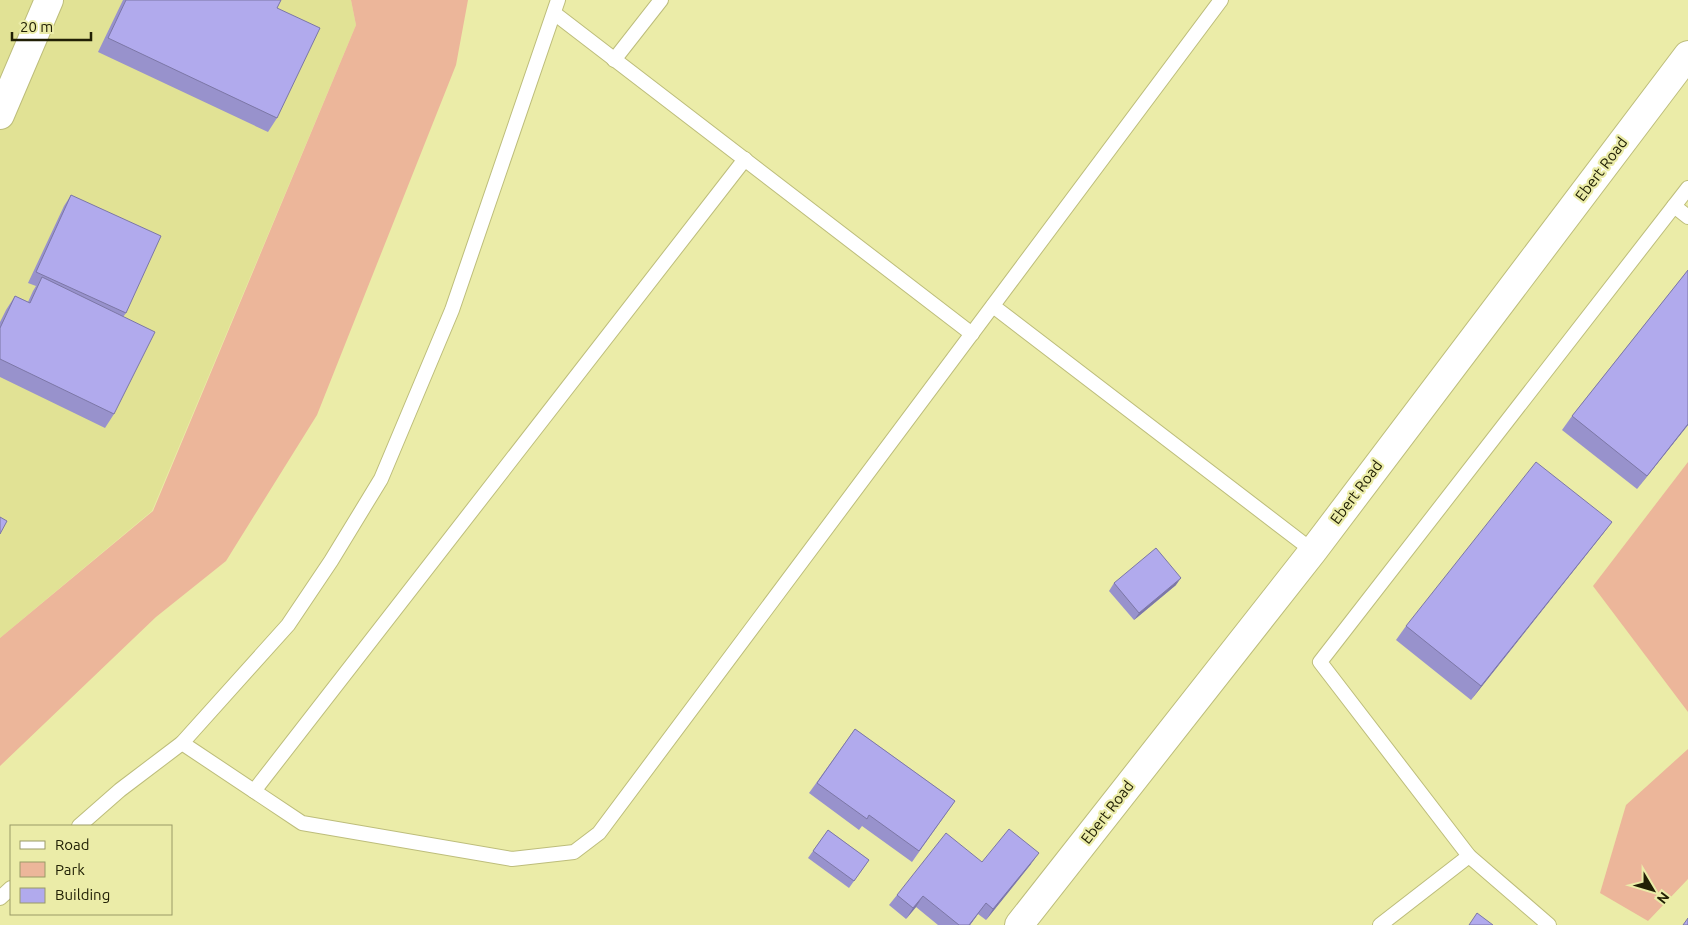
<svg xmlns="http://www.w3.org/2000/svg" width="1688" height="925" viewBox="0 0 1688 925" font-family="Ubuntu,sans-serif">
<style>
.built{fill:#e1e295}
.green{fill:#ecb69a}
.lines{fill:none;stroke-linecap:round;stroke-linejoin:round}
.lane-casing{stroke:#bdbd7b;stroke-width:16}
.street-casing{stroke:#bdbd7b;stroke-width:30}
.lane{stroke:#fff;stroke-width:14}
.street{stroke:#fff;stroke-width:28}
.wall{fill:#9892cc}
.shaded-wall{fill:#7c77a6}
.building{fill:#b1aaed;stroke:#7c77a6}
.labels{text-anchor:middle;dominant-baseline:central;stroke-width:4.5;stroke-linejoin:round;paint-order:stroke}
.street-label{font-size:15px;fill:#212005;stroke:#ebeca8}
</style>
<rect width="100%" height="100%" fill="#ebeca8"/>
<polygon class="built" points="0,0 351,0 356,25 152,511 0,638"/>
<g class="green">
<polygon points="351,0 468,0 456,65 317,415 226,561 156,617 0,766 0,638 153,511 356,25"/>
<polygon points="1688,462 1688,712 1593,586"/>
<polygon points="1688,749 1688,879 1648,921 1600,893 1626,805"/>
</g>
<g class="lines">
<defs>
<g id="lane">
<polyline points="554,13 972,334"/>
<polyline points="614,60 661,0"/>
<polyline points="1674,206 1688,217"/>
<polyline points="993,306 1313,551"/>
<polyline points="182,743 302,823 512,859 574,852 599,833 1221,0"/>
<polyline points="254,791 745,159"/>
<polyline points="79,826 120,790 182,743 288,625 331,561 381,479 452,310 558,0"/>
<polyline points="0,898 11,888"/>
<polyline points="1380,925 1469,856"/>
<polyline points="1549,925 1469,856 1320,662 1688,188"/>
</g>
<g id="street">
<polyline points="0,115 49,0"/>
<polyline points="1019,925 1313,551 1688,55"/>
</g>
</defs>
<use href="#lane" class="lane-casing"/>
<use href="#street" class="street-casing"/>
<use href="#lane" class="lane"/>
<use href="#street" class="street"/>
</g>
<g class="wall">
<polygon points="123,0 281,0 277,8 277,118 268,132 98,52"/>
<polygon points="71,195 126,313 123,317 114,414 105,428 0,377 0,322 6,310 15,296 28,302 33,291 36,286 28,283 64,206"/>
<polygon points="1688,270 1688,425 1637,489 1562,430 1572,416"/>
<polygon points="1612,522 1602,535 1471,700 1396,640 1406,626"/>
<polygon points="1114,583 1176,585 1134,620 1109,591"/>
<polygon points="855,729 955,801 912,862 862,826 859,830 809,793"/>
<polygon points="828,830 869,860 849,888 808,858"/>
<polygon points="982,862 1031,864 986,920 978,914 970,925 938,925 916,907 906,919 889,905 897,895"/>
</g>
<g class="shaded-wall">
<polygon points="1688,424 1688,425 1637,489 1647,476"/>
<polygon points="1612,522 1602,535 1471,700 1481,686"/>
<polygon points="1181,578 1176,585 1134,620 1139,613"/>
<polygon points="1039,853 1031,864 986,920 993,909"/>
<polygon points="923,896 916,907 906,919 913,908"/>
<polygon points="986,903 970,925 969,925"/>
</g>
<g class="building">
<polygon points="126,0 281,0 277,8 320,28 277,118 108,38"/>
<polygon points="71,195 161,236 126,313 36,272"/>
<polygon points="1688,270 1688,424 1647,476 1572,416"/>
<polygon points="42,277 155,332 114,414 0,359 0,328 15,296 30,303"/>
<polygon points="1536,462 1612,522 1481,686 1406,626"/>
<polygon points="0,517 7,521 0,534"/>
<polygon points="1156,548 1181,578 1139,613 1114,583"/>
<polygon points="855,729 955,801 919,851 869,815 867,819 817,783"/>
<polygon points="1009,829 1039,853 993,909 986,903 969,925 959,925 923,896 913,908 897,895 946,833 982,862"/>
<polygon points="828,830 869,860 854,881 813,851"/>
<polygon points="1477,913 1493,925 1469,925"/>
<polygon points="1688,918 1688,925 1683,925"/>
</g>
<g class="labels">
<g class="street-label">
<text transform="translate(1601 169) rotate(-53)">Ebert Road</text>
<text transform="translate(1356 492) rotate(-53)">Ebert Road</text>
<text transform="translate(1107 812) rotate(-52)">Ebert Road</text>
</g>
</g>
<rect x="10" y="825" width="162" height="90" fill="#ebeca8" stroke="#9a9a67"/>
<rect x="20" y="841" width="25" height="8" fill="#ffffff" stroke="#9a9a67"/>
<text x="55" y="850" font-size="15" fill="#212005">Road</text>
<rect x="20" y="862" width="25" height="15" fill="#ecb69a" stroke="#9a9a67"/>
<text x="55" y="875" font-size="15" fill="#212005">Park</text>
<rect x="20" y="888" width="25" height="15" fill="#b1aaed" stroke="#9a9a67"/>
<text x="55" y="900" font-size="15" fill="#212005">Building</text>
<g transform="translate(1653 890) rotate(128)" stroke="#ebeca8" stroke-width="4" paint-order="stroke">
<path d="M0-4L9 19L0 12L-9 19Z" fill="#212005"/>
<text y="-8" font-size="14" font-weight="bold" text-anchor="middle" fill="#212005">N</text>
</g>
<path d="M12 32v8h79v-8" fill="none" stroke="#212005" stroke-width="2.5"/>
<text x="20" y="32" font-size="15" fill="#212005" stroke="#ebeca8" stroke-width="4" paint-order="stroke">20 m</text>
</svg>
